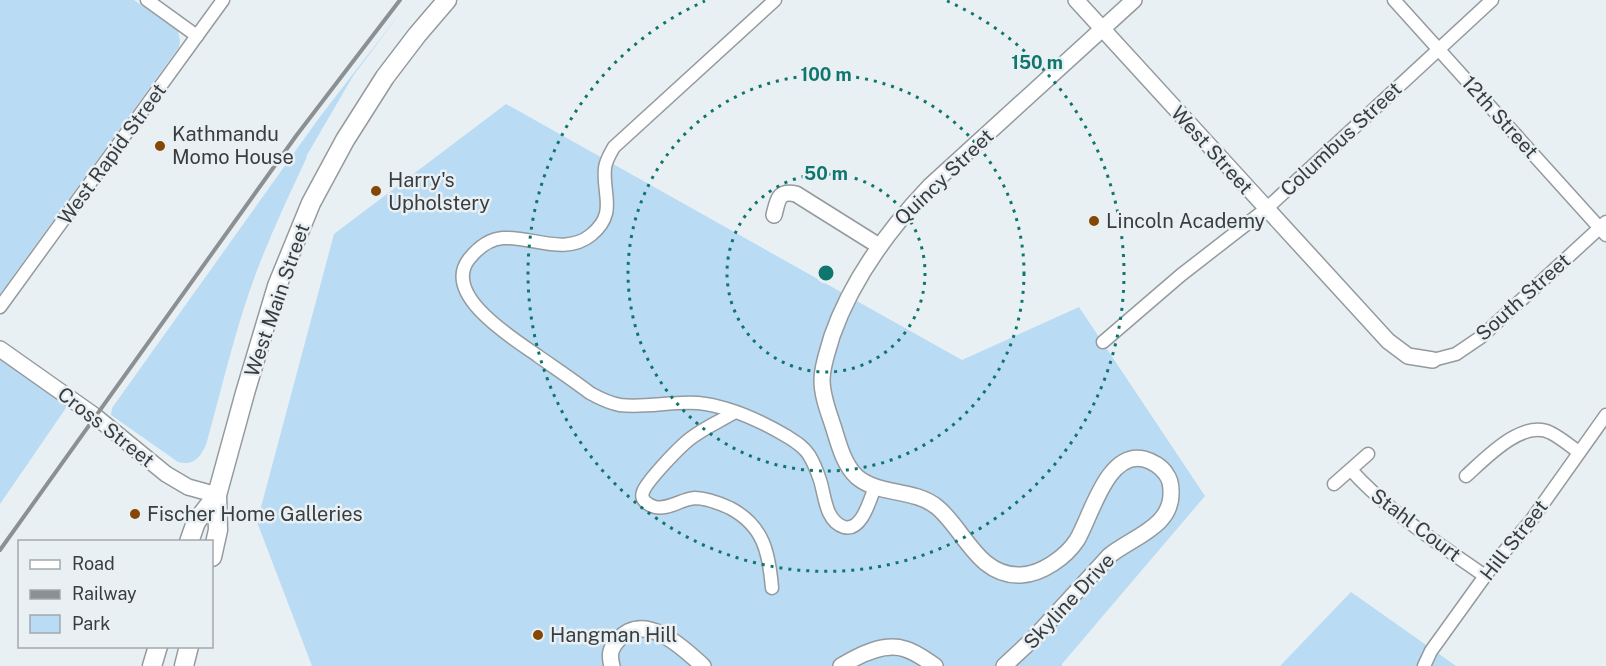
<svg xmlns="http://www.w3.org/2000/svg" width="1606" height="666" viewBox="0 0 1606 666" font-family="'Public Sans',sans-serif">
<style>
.green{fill:#b9dbf3}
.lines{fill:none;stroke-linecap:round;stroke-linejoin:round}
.minor-casing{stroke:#949a9e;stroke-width:15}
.tertiary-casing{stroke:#949a9e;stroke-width:18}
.primary-casing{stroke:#949a9e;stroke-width:21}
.minor{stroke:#fff;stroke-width:12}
.tertiary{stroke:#fff;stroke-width:15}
.primary{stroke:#fff;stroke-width:18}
.rail{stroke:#8b9093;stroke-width:4}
.ring{fill:none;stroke:#0f766e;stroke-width:3;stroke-dasharray:3 6}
.poi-dot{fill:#844705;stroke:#e9f0f4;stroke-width:2}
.labels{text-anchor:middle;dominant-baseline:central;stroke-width:5;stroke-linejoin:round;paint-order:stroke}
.street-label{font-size:20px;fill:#3a3d3f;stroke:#e9f0f4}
.poi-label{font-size:20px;fill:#3a3d3f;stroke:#e9f0f4;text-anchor:start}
.centre{fill:#0f766e;stroke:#e9f0f4;stroke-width:3}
.ring-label{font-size:18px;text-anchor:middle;font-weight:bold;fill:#0f766e;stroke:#e9f0f4;stroke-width:5;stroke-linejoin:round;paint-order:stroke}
</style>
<rect width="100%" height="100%" fill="#e9f0f4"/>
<g class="green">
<polygon points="0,0 134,0 178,31 180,41 179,47 0,294"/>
<path d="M404 8 353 76 307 155 306 159C288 197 271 234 256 273 235 329 222 388 206 445 200 458 193 466 178 462L111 415 112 408 319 118Z"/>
<polygon points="506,104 962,360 1079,307 1205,496 1062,664 1062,666 312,666 257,522 334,234"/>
<polygon points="0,358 68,405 0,504"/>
<polygon points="1351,592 1456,666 1280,666"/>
</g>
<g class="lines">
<defs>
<g id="minor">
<polyline points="147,0 197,36"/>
<path d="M775 0 614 147C610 154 606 160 605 168 602 194 618 213 591 235 565 256 532 236 503 238 489 239 477 249 469 259 441 295 514 339 538 356 555 368 573 380 590 393 599 398 609 403 620 405 646 408 672 401 698 403 729 406 761 421 788 437 796 442 804 447 809 455 814 463 817 471 820 480 825 495 825 521 844 527 862 532 870 499 875 487"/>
<polyline points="1394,0 1606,235"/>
<polyline points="0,307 223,0"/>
<polyline points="1103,342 1181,275 1266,209 1492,0"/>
<polyline points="1433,360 1456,354 1481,337 1606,222"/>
<path d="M735 412C719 422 699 430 685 443 676 451 646 482 643 492 640 500 648 505 655 507 669 510 681 499 695 498 707 498 719 503 730 508 764 526 769 553 772 588"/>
<path d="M1351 470C1390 513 1438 543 1485 576"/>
<path d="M1466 476C1485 459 1523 418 1551 433 1561 438 1570 446 1579 452"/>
<polyline points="1334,484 1368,454"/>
<polyline points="1424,666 1431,651 1485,576 1497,560 1530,522 1606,415"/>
</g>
<g id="tertiary">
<polyline points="1076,0 1388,341 1408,356 1433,360"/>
<path d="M774 215C778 200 778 190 796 194L879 246"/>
<polyline points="0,349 95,416 166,474 188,487 217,495"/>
<path d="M612 666C609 655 610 648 618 640 645 610 683 648 703 666"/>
<path d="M841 666C859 655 884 642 905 649 916 652 926 660 935 666"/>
<path d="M1004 666 1033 639 1109 556C1132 537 1173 527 1171 491 1171 485 1170 479 1166 474 1162 467 1152 461 1144 459 1107 450 1091 517 1077 540 1066 557 1042 574 1021 575 978 577 964 529 937 507 913 488 880 496 857 477 844 465 839 445 834 429 829 413 822 397 822 380 822 365 828 351 832 336 852 279 888 230 930 186L1134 0"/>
</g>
<g id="primary">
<polyline points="189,542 196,522 217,495"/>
<polyline points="212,557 218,530 217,495 245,393 277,286 311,203 345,140 385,77 417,35 447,0"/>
<polyline points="152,666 158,646"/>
<polyline points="184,666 189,646"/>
</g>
</defs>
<use href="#minor" class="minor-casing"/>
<use href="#tertiary" class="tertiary-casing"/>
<use href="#primary" class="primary-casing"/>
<use href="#minor" class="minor"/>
<use href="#tertiary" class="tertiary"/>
<use href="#primary" class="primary"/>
<polyline class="rail" points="0,550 296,136 400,0"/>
</g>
<g class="ring">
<circle cx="826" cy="273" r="99"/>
<circle cx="826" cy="273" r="198"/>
<path d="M947 1A298 298 0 1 1 705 1"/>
</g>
<g class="poi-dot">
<circle cx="160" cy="146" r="6"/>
<circle cx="376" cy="191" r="6"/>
<circle cx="1094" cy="221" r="6"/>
<circle cx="135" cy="514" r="6"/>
<circle cx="538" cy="635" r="6"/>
</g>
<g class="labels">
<g class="street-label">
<text transform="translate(1500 117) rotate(48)">12th Street</text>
<text transform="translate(1341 139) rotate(-43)">Columbus Street</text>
<text transform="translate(1212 150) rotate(48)">West Street</text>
<text transform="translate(112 154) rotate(-54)">West Rapid Street</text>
<text transform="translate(944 177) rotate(-44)">Quincy Street</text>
<text transform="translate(1523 297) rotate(-42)">South Street</text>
<text transform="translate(277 300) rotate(-71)">West Main Street</text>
<text transform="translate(106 427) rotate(38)">Cross Street</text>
<text transform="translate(1416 525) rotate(37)">Stahl Court</text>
<text transform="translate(1514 540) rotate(-52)">Hill Street</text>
<text transform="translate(1069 601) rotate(-47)">Skyline Drive</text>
</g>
<g class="poi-label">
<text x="172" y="134">Kathmandu<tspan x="172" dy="23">Momo House</tspan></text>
<text x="388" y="180">Harry's<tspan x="388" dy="23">Upholstery</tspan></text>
<text x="1106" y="221">Lincoln Academy</text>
<text x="147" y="514">Fischer Home Galleries</text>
<text x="550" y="635">Hangman Hill</text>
</g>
</g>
<circle cx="826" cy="273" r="9" class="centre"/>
<g class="ring-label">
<text x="1037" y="69">150 m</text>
<text x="826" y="81">100 m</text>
<text x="826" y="180">50 m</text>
</g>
<rect x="18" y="540" width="195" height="108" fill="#e9f0f4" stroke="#a3a8ac" stroke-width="1.5"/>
<rect x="30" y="560" width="30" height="9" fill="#ffffff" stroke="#a3a8ac" stroke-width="1.5"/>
<text x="72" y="570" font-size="18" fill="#3a3d3f">Road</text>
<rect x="30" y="590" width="30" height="9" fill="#8b9093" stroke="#a3a8ac" stroke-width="1.5"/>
<text x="72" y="600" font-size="18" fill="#3a3d3f">Railway</text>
<rect x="30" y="615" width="30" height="18" fill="#b9dbf3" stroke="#a3a8ac" stroke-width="1.5"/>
<text x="72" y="630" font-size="18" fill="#3a3d3f">Park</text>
</svg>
